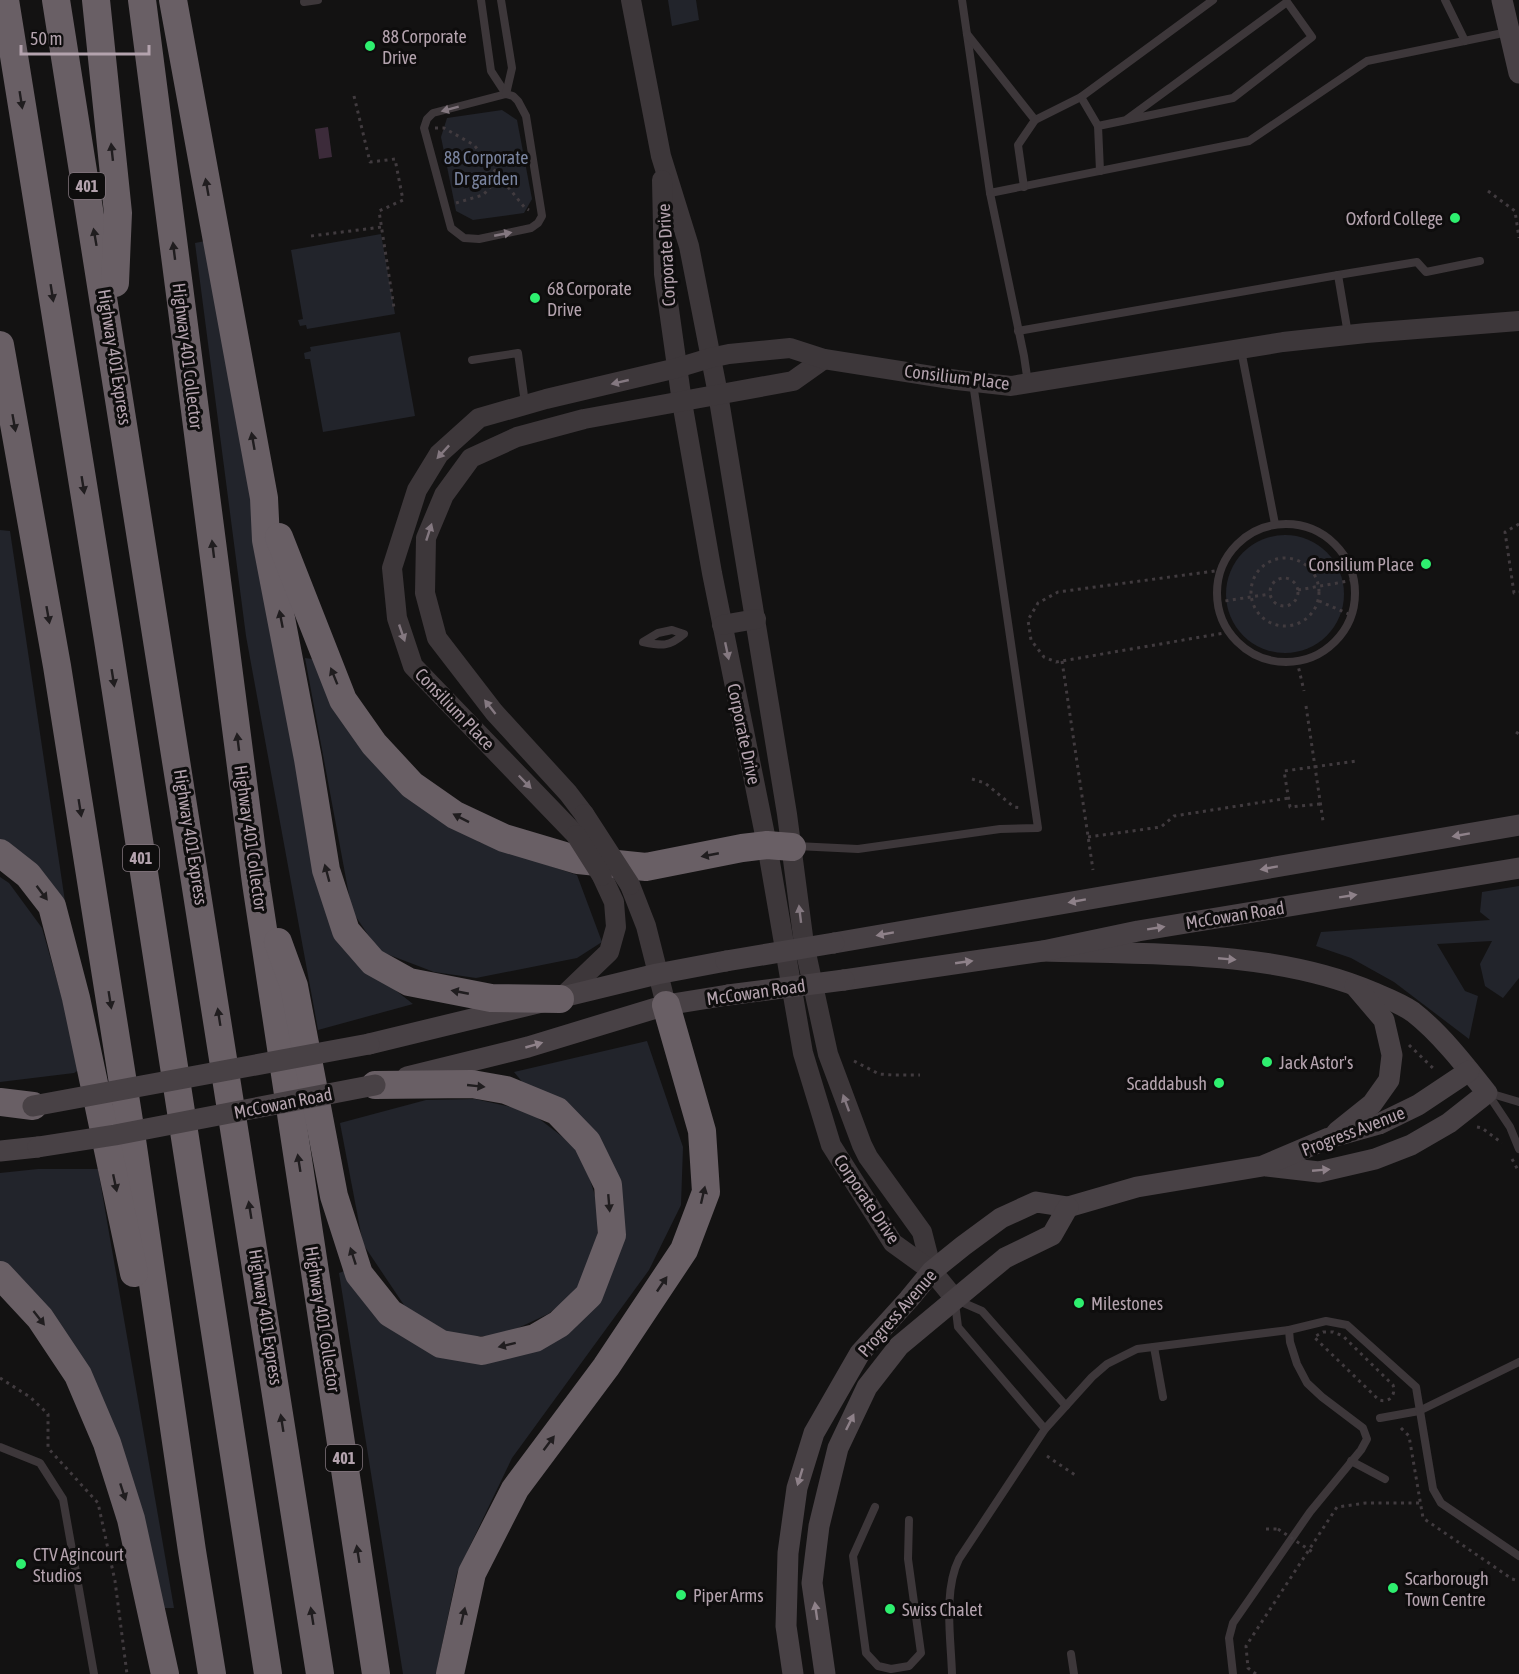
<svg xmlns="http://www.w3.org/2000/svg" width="1519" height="1674" viewBox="0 0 1519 1674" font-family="'Asap Condensed',sans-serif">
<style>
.green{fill:#22242b}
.water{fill:#3c2b3a}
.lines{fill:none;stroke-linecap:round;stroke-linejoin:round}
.path{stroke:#413b3f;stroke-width:3;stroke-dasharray:3 4.5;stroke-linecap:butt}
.service{stroke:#3d373a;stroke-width:8}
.tertiary{stroke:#3d373a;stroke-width:20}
.secondary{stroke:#484145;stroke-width:21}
.motorway{stroke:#695f65;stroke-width:28}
.path-bridge{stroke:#413b3f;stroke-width:3;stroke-dasharray:3 4.5;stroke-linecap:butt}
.tertiary-bridge{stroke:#3d373a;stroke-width:20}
.secondary-bridge{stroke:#484145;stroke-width:21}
.oneway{fill:#201d1f}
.oneway2{fill:#847880}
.oneway3{fill:#8e8189}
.poi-dot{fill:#2eef6f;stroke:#0e0d0d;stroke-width:2}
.labels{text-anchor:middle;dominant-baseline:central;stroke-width:6;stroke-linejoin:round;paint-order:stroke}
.shield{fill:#0e0d0d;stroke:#82767e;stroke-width:1.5}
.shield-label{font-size:16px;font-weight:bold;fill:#b4a3ae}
.poi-label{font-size:18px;fill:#b4a3ae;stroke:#0e0d0d;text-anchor:start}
.park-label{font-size:18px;fill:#7a849f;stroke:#0e0d0d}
.street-label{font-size:18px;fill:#b4a3ae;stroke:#0e0d0d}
</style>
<rect width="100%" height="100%" fill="#131212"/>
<g class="green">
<polygon points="668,0 696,0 699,20 672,26"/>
<polygon points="502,110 517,120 532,199 524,213 473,220 456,211 441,137 447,118"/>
<polygon points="381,234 395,314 307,329 306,325 300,326 298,320 303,319 291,250"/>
<polygon points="205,241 351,955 413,1004 318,1030 246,636 195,243"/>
<polygon points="400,332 415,416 323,432 310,359 305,359 304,353 311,351 310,347"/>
<polygon points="0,530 10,531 67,915 0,849"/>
<circle cx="1285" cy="594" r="59"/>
<polygon points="305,658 312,659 479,842 577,875 602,942 577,958 476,978 434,972 379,951 352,911"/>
<polygon points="0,877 9,883 42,928 82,1068 74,1073 0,1082"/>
<polygon points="1519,886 1519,978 1503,998 1485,986 1480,964 1492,941 1437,944 1465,991 1478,996 1469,1039 1394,982 1351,958 1316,946 1321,932 1490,920 1480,912 1482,892"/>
<polygon points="647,1041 683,1147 681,1205 649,1270 512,1458 457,1573 436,1674 403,1674 339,1273 350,1269 456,1360 591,1306 614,1193 514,1072"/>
<polygon points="475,1099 529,1111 581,1151 597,1202 598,1246 579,1291 548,1314 501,1336 451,1336 408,1311 363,1244 340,1123 426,1100"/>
<polygon points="38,1169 98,1169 174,1608 161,1608 124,1458 0,1265 0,1173"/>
</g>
<polygon class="water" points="328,127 332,157 319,159 315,129"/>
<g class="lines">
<g class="path">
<polyline points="354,96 370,162 395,159 403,200 379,211 394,308"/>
<polyline points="435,128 444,128 474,145 525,208 529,210"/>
<polyline points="1488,191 1515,211 1519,238"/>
<polyline points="456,203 483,195 500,177"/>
<polyline points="311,236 382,227"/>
<polyline points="1519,524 1505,532 1514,593 1519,592"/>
<circle cx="1285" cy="592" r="34"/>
<polyline points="1222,570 1058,592 1038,603 1028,620 1031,640 1044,657 1056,662 1230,632"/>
<circle cx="1284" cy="592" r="14"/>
<polyline points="1298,590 1354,580"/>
<polyline points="1319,601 1351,615"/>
<polyline points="1218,602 1270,594"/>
<polyline points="1062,661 1093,870"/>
<polyline points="1297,661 1304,691"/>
<polyline points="1306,706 1323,821"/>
<polyline points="1516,732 1519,734"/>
<polyline points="972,779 985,783 1014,807 1022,808"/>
<polyline points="1320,804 1290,807 1284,771 1357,761"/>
<polyline points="1088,837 1161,827 1174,816 1289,798"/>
<polyline points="1409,1045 1436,1071"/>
<polyline points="854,1061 879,1074 893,1075 920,1075"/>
<polyline points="1477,1127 1482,1128 1502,1143"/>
<polyline points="1512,1159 1519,1172"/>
<path d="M1323 1332H1333L1343 1336 1393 1385C1396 1395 1390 1403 1379 1400L1314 1337Z"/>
<polyline points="0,1378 30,1397 48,1414 48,1448 98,1503 115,1581 127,1674"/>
<polyline points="1401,1428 1409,1436 1423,1518 1512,1579 1519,1581"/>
<polyline points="1047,1456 1075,1475"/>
<polyline points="1266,1529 1278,1529"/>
<polyline points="1256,1674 1248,1668 1246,1646 1337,1507 1366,1503 1420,1503"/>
</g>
<g class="service">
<polyline points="481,0 491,71 506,94 513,96 518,101 526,116 542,216 538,223 531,228 479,239 464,238 451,228 424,128 427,119 433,113 506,94"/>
<polyline points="501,0 512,68 506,94"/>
<polyline points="962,0 990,193 1249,141 1367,61 1508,32"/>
<polyline points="1445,0 1465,41"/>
<polyline points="304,2 318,0"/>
<polyline points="967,34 1035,120 1081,97"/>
<polyline points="1098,126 1081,97 1213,0"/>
<polyline points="1100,171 1098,126 1233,98 1312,37 1287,2 1126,120"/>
<polyline points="1024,187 1018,145 1035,120"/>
<polyline points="990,193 1024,356 1028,383"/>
<polyline points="1338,275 1417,262 1426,272 1480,261"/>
<polyline points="1018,331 1338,275 1348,334"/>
<polyline points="1241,350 1275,524"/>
<polyline points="472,360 518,353 525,403"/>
<circle cx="1286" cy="593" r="69"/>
<path d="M672 630 684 634C669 647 662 646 643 642L658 633Z"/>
<polyline points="796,846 858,849 1000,829 1038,828 973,383"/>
<polyline points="1489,1093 1519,1102"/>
<polyline points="1488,1094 1510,1127 1519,1149"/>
<polyline points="959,1301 982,1311 1066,1406"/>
<polyline points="955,1303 958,1327 1045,1429"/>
<polyline points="1154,1347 1163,1397"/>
<polyline points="1380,1418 1419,1411 1519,1362"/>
<polyline points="0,1447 40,1463 63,1499 94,1674"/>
<polyline points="1351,1461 1385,1479"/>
<polyline points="875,1507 853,1556 866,1653 878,1666 891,1669 909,1666 921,1653 908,1559 909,1520"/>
<polyline points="1071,1654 1074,1674"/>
<path d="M952 1674C951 1639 943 1591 959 1559L1045 1429 1092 1377 1107 1364 1137 1349 1289 1330 1326 1321 1347 1325 1416 1387 1433 1489 1441 1503 1519 1556"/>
<polyline points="1233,1674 1229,1638 1233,1623 1310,1512 1361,1450 1367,1439 1363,1428 1322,1397 1307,1383 1297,1364 1290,1342 1289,1330"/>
</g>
<g class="tertiary">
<polyline points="631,0 661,156 689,246 718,394 787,814 804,944 828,1054 862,1145 868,1157 922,1232 932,1271"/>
<polyline points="662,180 664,274 682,402 712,573 767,845 803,1053 831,1145 893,1243 932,1271 955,1299"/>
<polyline points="722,625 756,619"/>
<polyline points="584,814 568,793 494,712 437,638 425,593 426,538 444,495 471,458 517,437 584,419 793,381 824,359"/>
<polyline points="576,835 413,666 397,618 392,568 417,490 439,454 479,418 546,399 677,368 710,358 729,354 790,348 824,359 957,380 1011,386 1283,342 1366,333 1519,321"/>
<polyline points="630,885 646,926 666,1005"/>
<polyline points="560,999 609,952 616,927 614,902 602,876"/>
</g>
<g class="secondary">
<polyline points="1502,0 1519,73"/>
<polyline points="834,943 1519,825"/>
<path d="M1043 951C1148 954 1275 950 1372 992 1386 998 1400 1003 1413 1012 1440 1033 1465 1065 1487 1093L1449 1123 1411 1145 1375 1159 1319 1172 1267 1166"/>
<polyline points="844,980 1043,951 1138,931 1519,868"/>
<polyline points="369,1044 657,974 726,961"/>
<polyline points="407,1077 528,1047 666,1005 728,995"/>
<polyline points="1337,1132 1372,1104 1389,1080 1392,1055 1384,1020 1355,986"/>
<polyline points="0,1151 38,1147"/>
<polyline points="793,1674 786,1626 788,1553 797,1488 814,1433 860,1353 909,1299 932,1271 963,1246 1001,1218 1036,1202 1068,1207 1137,1187 1263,1166 1329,1138 1379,1124 1418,1105 1469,1071"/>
<polyline points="825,1674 812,1583 819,1526 838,1448 867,1387 899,1346 988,1272 1005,1258 1052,1235 1068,1207"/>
</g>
<g class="motorway">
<polyline points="5,0 108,640 268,1674"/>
<path d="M56 0C148 557 236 1115 320 1674"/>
<polyline points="96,0 118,213 115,283"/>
<polyline points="142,0 256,883 376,1674"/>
<polyline points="173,0 264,498 266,540 308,759 326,870 346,931 373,962 409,982 491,998 560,999"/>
<polyline points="0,345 57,666 132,1140 192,1551 212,1674"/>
<polyline points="279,537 343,700 374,744 412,785 455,815 504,838 578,860 646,867 742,848 767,845 792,847"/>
<polyline points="0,853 28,875 52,906 76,998 134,1273"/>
<polyline points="278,942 294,986 334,1196 359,1274 390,1313 441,1344 482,1351 535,1338 559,1324 589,1295 612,1235 608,1185 587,1142 557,1111 506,1090 472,1084 375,1085"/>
<polyline points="0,1102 33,1106"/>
<polyline points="0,1275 40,1318 78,1375 107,1443 131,1519 165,1674"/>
<polyline points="450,1674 472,1573 515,1489 606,1367 684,1250 706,1192 702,1131 666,1005"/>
</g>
<polyline class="path-bridge" points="1278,1529 1314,1553"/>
<g class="tertiary-bridge">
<polyline points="584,814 630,885"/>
<polyline points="576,835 602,876"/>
</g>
<g class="secondary-bridge">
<polyline points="726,961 834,943"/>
<polyline points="728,995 844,980"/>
<polyline points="33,1106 369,1044"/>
<polyline points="38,1147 115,1135 375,1085"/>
</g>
</g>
<defs><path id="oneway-solid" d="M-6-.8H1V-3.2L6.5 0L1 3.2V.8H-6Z" transform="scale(1.5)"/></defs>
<g class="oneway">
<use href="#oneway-solid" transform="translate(21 100) rotate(81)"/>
<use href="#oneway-solid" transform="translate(112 152) rotate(-96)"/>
<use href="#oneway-solid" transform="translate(207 187) rotate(-100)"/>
<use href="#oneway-solid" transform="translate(95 237) rotate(-100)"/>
<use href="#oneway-solid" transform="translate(174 251) rotate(-97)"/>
<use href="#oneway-solid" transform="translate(52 293) rotate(81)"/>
<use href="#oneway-solid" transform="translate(14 423) rotate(80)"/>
<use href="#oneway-solid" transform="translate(253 441) rotate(-100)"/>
<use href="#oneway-solid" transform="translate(83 485) rotate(81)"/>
<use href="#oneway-solid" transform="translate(213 549) rotate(-97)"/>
<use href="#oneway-solid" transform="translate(48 615) rotate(80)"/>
<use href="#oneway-solid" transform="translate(281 619) rotate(-101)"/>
<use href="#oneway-solid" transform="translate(334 676) rotate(-112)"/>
<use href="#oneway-solid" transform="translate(113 678) rotate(81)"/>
<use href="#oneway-solid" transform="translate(238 742) rotate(-97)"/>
<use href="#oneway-solid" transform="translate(80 808) rotate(81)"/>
<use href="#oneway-solid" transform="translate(461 818) rotate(-153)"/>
<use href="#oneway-solid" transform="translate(710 855) rotate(169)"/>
<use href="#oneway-solid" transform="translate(327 873) rotate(-105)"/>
<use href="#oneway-solid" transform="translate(42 893) rotate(53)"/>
<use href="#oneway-solid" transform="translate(460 992) rotate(-169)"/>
<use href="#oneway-solid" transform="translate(110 1000) rotate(81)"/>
<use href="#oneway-solid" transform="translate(219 1017) rotate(-99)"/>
<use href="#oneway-solid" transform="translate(476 1086) rotate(6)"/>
<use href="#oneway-solid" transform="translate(299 1163) rotate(-99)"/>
<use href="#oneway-solid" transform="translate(115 1183) rotate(78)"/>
<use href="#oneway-solid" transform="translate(703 1195) rotate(-77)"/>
<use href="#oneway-solid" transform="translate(609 1203) rotate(85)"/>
<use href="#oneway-solid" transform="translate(250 1210) rotate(-99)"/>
<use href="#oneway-solid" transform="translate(353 1256) rotate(-108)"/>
<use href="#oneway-solid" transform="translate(662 1284) rotate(-56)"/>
<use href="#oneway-solid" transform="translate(39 1318) rotate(52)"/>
<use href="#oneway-solid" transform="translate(507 1345) rotate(166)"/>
<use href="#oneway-solid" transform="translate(282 1423) rotate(-99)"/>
<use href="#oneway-solid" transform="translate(549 1443) rotate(-53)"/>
<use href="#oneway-solid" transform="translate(123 1492) rotate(72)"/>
<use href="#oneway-solid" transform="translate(358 1554) rotate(-99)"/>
<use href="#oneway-solid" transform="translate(312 1616) rotate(-99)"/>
<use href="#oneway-solid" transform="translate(463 1616) rotate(-77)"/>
</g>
<g class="oneway2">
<use href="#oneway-solid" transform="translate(450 109) rotate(165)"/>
<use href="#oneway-solid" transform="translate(503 234) rotate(-11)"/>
<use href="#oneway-solid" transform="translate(620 382) rotate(167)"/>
<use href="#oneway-solid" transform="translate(443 452) rotate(133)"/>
<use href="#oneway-solid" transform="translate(429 532) rotate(-72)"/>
<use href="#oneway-solid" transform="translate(402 633) rotate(71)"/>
<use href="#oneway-solid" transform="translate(727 651) rotate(78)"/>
<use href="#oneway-solid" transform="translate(490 707) rotate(-128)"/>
<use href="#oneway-solid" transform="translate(525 782) rotate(46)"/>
<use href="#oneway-solid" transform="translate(800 914) rotate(-97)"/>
<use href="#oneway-solid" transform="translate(846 1103) rotate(-110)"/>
</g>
<g class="oneway3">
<use href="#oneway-solid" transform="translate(1461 835) rotate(170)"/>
<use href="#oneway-solid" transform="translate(1269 868) rotate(170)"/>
<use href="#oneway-solid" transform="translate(1348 896) rotate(-9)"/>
<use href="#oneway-solid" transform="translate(1077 901) rotate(170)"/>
<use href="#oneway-solid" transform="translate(1156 928) rotate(-9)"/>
<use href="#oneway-solid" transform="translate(885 934) rotate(170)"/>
<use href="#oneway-solid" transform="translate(1227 959) rotate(5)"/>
<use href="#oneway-solid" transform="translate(964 962) rotate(-8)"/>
<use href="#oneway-solid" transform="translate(534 1045) rotate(-16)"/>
<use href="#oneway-solid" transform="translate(1321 1170) rotate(-5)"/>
<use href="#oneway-solid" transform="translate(850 1422) rotate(-64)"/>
<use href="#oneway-solid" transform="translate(800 1477) rotate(107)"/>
<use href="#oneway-solid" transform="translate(816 1611) rotate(-98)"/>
</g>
<g class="poi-dot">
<circle cx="370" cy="46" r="6"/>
<circle cx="1455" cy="218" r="6"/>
<circle cx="535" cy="298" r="6"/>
<circle cx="1426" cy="564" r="6"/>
<circle cx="1267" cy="1062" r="6"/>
<circle cx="1219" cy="1083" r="6"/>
<circle cx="1079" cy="1303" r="6"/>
<circle cx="21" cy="1564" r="6"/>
<circle cx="1393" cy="1588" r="6"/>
<circle cx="681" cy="1595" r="6"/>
<circle cx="890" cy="1609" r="6"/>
</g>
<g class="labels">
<g class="shield">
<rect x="69" y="173" width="36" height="26" rx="4.5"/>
<rect x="123" y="845" width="36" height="26" rx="4.5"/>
<rect x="326" y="1445" width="36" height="26" rx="4.5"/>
</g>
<g class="shield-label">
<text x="87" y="186">401</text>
<text x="141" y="858">401</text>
<text x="344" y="1458">401</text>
</g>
<g class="poi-label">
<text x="382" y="36">88 Corporate<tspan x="382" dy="21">Drive</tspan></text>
<text x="1443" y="218" text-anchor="end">Oxford College</text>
<text x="547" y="288">68 Corporate<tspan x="547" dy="21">Drive</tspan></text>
<text x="1414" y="564" text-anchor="end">Consilium Place</text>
<text x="1279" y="1062">Jack Astor's</text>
<text x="1207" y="1083" text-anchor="end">Scaddabush</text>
<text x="1091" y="1303">Milestones</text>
<text x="33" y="1554">CTV Agincourt<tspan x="33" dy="21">Studios</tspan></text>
<text x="1405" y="1578">Scarborough<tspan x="1405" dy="21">Town Centre</tspan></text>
<text x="693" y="1595">Piper Arms</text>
<text x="902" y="1609">Swiss Chalet</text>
</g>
<g class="park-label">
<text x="486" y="157">88 Corporate<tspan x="486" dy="21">Dr garden</tspan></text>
</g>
<g class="street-label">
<text transform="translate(666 255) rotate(-93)">Corporate Drive</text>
<text transform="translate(188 356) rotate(83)">Highway 401 Collector</text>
<text transform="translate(115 357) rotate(81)">Highway 401 Express</text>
<text transform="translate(957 377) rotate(7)">Consilium Place</text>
<text transform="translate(455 709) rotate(46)">Consilium Place</text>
<text transform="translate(744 734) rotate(78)">Corporate Drive</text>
<text transform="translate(191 837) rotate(81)">Highway 401 Express</text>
<text transform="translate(251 838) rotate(82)">Highway 401 Collector</text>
<text transform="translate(1235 915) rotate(-9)">McCowan Road</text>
<text transform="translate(756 992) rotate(-8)">McCowan Road</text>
<text transform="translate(283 1103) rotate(-11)">McCowan Road</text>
<text transform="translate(1353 1131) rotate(-21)">Progress Avenue</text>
<text transform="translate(867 1199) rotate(56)">Corporate Drive</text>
<text transform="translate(897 1313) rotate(-49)">Progress Avenue</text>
<text transform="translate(266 1317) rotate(81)">Highway 401 Express</text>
<text transform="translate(323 1319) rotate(81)">Highway 401 Collector</text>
</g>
</g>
<path d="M21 45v9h128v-9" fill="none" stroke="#b4a3ae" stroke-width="3"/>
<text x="30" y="45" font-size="18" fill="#b4a3ae" stroke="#0e0d0d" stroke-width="4.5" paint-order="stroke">50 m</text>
</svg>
